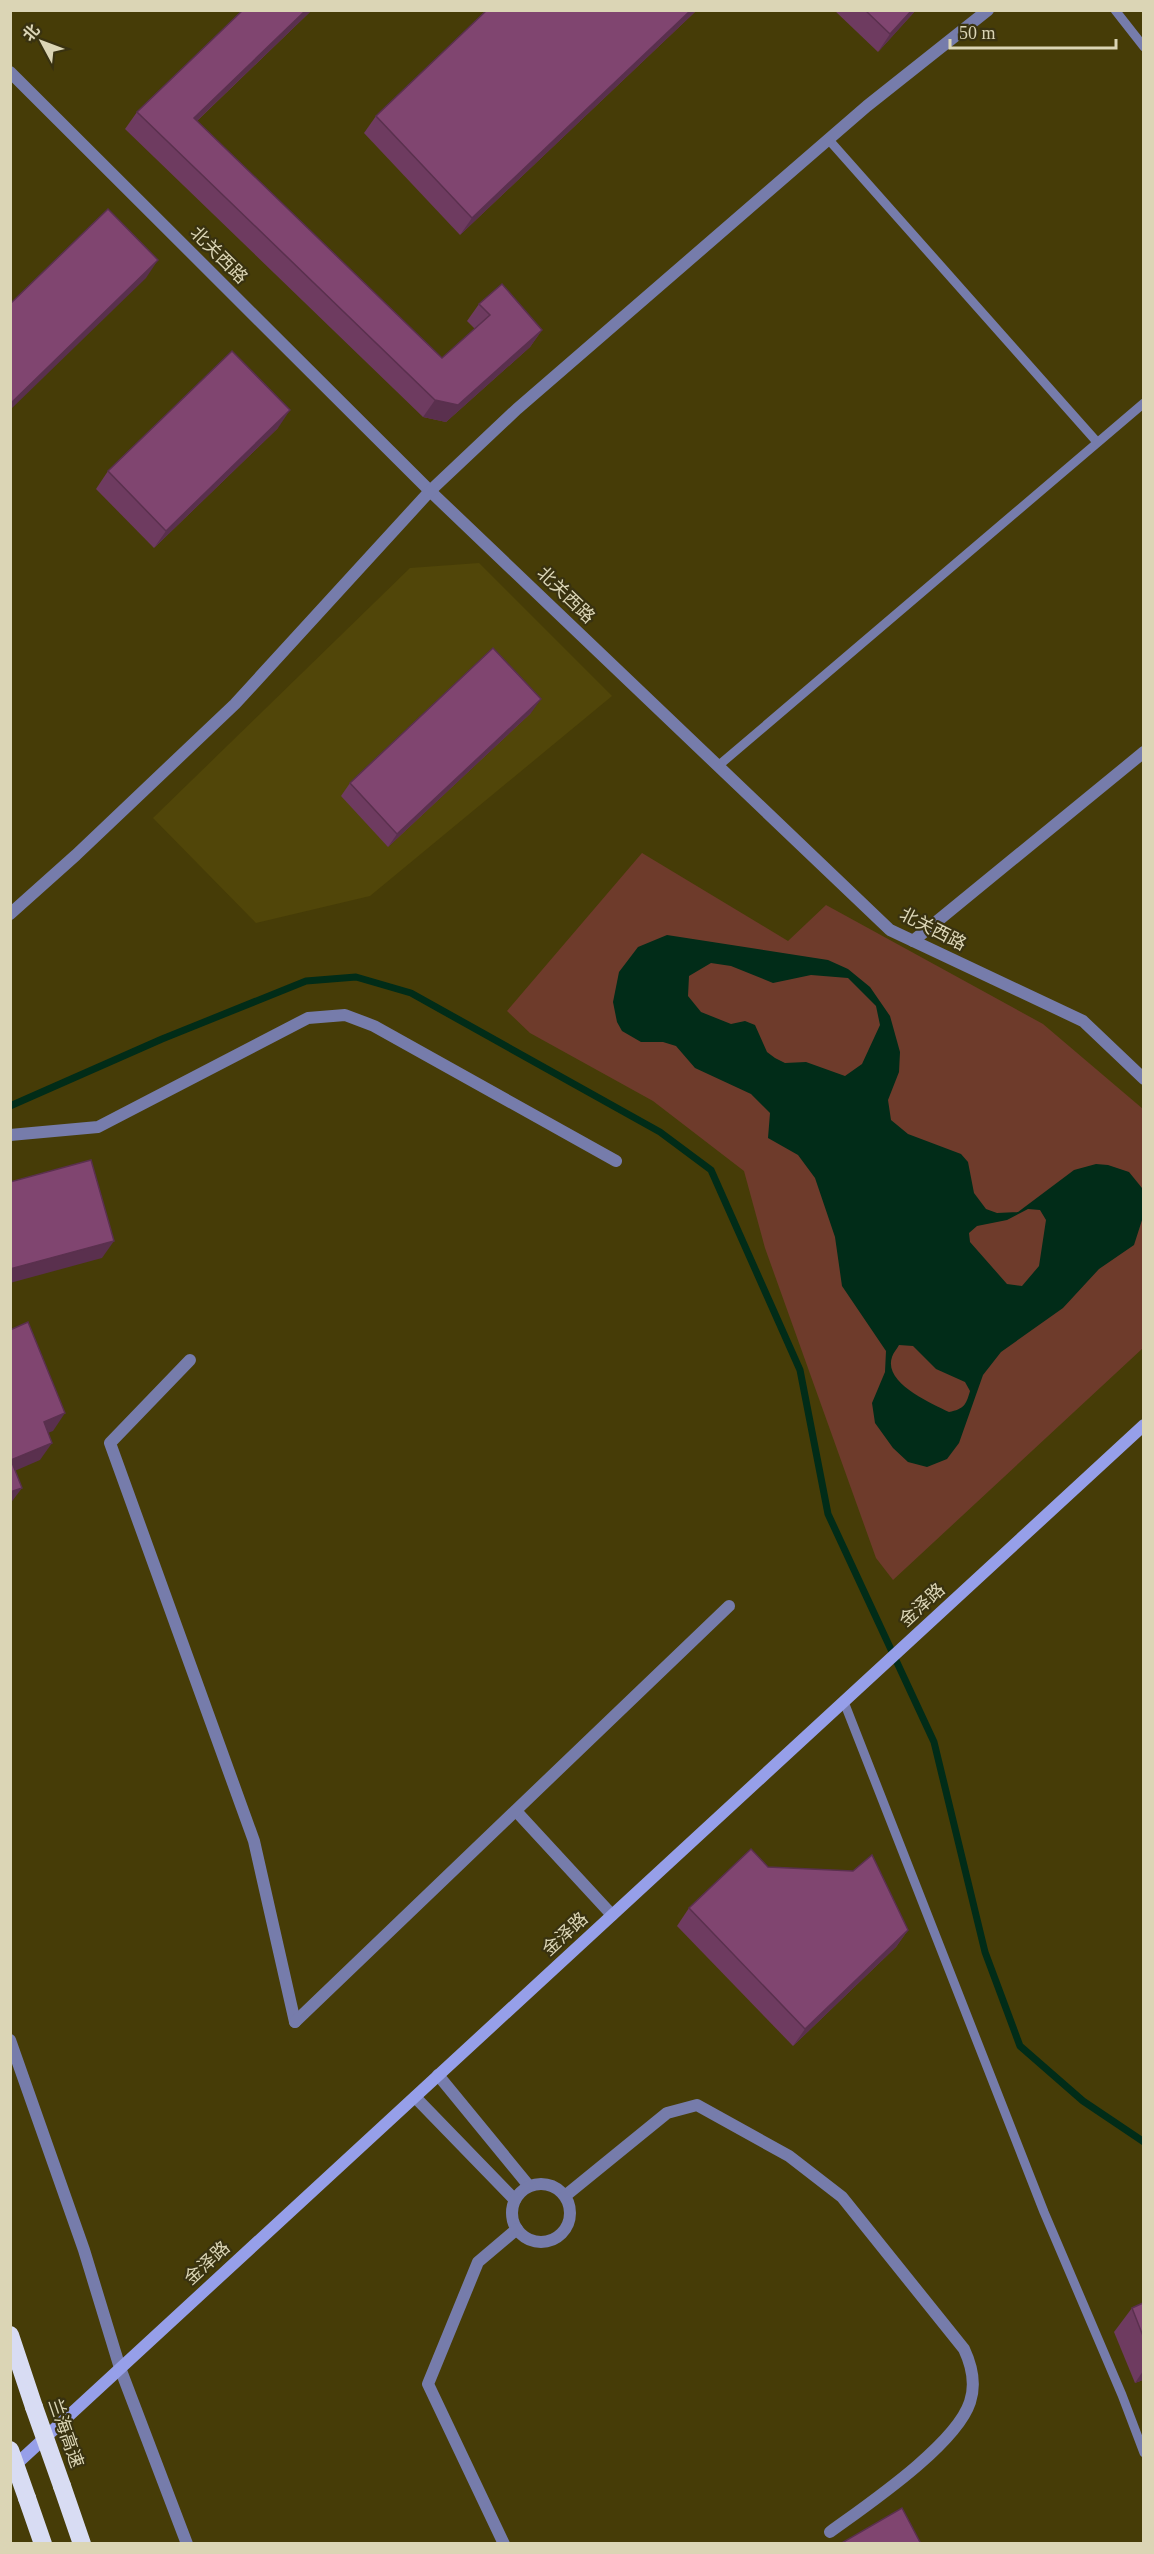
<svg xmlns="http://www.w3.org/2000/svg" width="1154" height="2554" viewBox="0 0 1154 2554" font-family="'Times New Roman','Noto Sans SC',serif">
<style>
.built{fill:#514609}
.green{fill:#6e3b2b}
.water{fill:#012c18;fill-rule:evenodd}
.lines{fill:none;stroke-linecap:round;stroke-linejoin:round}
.stream{stroke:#012c18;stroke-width:7}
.service{stroke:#767cab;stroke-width:9}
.minor{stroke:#767cab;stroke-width:12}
.secondary{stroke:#969fe9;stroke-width:12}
.motorway{stroke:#d8dcf3;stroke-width:18}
.motorway-bridge{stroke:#d8dcf3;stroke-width:18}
.wall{fill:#6e3b60}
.shaded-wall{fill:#5a304e}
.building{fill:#804570;stroke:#5a304e;stroke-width:1.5}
.labels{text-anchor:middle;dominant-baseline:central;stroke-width:4.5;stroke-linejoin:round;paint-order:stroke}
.street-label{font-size:18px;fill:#dbd5b5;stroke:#393210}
</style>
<rect width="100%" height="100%" fill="#463c07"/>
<polygon class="built" points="479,563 612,696 370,896 256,923 153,818 410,568"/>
<polygon class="green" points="642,853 788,941 826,905 1043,1024 1143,1109 1143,1348 893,1580 876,1558 765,1248 744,1171 653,1101 530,1033 507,1011"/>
<path class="water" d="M667 935 828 960 848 969 870 987 890 1016 900 1052 899 1072 888 1100 891 1120 908 1134 961 1154 968 1162 974 1193 986 1209 997 1213 1018 1212 1074 1170 1096 1164 1108 1165 1129 1172 1142 1188 1143 1217 1134 1245 1099 1269 1063 1308 1001 1352 983 1375 959 1443 947 1459 927 1467 908 1462 893 1448 875 1423 872 1403 885 1372 886 1351 842 1286 835 1237 815 1178 798 1155 768 1138 770 1113 751 1094 695 1068 676 1046 663 1042H641L622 1031 617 1022 613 1002 619 972 638 947ZM711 963 731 966 773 983 811 975 848 978 876 1006 880 1025 862 1064 845 1076 806 1062 785 1063 775 1058 767 1052 755 1025 745 1021 731 1024 701 1012 688 996 689 976ZM1028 1209 1040 1210 1046 1220 1039 1266 1022 1286 1007 1284 970 1242 969 1233 977 1226 1007 1220ZM899 1345 913 1346 936 1369 965 1382 970 1391C966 1405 964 1409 949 1412 931 1403 883 1383 892 1357 893 1353 897 1349 899 1345Z"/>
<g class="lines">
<polyline class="stream" points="10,1106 162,1039 306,981 356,977 411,993 660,1132 711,1170 800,1370 828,1514 934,1742 985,1952 1020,2046 1083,2101 1144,2142"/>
<g class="service">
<polyline points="1115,10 1144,47"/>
<polyline points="829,140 1097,442"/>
<polyline points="718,766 1144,403"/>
<polyline points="844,1702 1044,2212 1122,2395 1144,2453"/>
</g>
<g class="minor">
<polyline points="10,72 430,491 890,930 1083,1021 1144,1079"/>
<polyline points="10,914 76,855 235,704 430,491 517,409 867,106 988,10"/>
<polyline points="913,941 1144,752"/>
<polyline points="10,1135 98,1127 308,1018 345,1015 374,1026 616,1161"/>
<polyline points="190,1360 110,1443 254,1841 295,2022"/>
<polyline points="516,1811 612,1915"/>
<polyline points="295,2022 729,1606"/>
<polyline points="10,2040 84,2250 120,2368 187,2544"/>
<polyline points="438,2075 529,2186"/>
<polyline points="415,2097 515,2200"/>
<circle cx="541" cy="2213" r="29"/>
<path d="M565 2196 667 2113 697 2105 789 2156 842 2197 964 2349C972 2366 976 2384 970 2402 956 2445 867 2505 830 2532"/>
<polyline points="504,2544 428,2384 478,2262 517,2229"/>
</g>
<polyline class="secondary" points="11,2469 1144,1425"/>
<g class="motorway">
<polyline points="10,2335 34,2407"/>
<polyline points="62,2486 82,2544"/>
<polyline points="27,2498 43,2544"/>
</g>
<g class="motorway-bridge">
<polyline points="34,2407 62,2486"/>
<polyline points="10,2450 27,2498"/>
</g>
</g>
<g class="wall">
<polygon points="243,10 312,10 197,121 442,358 475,329 467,321 479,304 542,330 530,347 446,422 423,417 125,129 137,112"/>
<polygon points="697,10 460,235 364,133 376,116"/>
<polygon points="834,10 916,10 878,52"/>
<polygon points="278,428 154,548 96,489 108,471"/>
<polygon points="531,713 388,847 341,796 350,783"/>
<polygon points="768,1867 908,1930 896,1947 793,2046 677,1926 689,1908"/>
<polygon points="1143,2303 1143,2380 1135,2383 1114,2332 1132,2308"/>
</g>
<g class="shaded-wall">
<polygon points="306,10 312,10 182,135 194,118"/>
<polygon points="691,10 697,10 460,235 472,218"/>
<polygon points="912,10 916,10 878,52 890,34"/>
<polygon points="158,260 146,278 10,410 10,404"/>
<polygon points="542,330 530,347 446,422 423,417 435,400"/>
<polygon points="290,410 278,428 154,548 166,531"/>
<polygon points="541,699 531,713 388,847 397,834"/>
<polygon points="114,1241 102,1258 10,1283 10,1269"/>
<polygon points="65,1413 53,1431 32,1439 44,1422"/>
<polygon points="52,1443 40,1460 10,1473 11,1460"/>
<polygon points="22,1488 10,1504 10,1492"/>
<polygon points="908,1930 896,1947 793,2046 805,2029"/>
<polygon points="1143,2371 1143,2380 1135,2383"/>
</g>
<g class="building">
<polygon points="243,10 306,10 194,118 442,358 490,315 479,304 502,284 542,330 458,405 435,400 137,112"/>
<polygon points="487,10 691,10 472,218 376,116"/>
<polygon points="865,10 912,10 890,34"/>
<polygon points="108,209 158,260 10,404 10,304"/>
<polygon points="232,351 290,410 166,531 108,471"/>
<polygon points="493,648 541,699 397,834 350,783"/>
<polygon points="91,1160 114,1241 10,1269 10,1182"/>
<polygon points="28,1322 65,1413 44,1422 52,1443 11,1460 22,1488 10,1492 10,1330"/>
<polygon points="751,1849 768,1867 853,1871 872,1855 908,1930 805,2029 689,1908"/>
<polygon points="1143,2303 1143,2336 1132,2308"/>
<polygon points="902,2508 921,2544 840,2544"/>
</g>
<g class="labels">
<g class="street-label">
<text transform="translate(219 255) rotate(45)">北关西路</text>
<text transform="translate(566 595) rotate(44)">北关西路</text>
<text transform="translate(933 929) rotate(27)">北关西路</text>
<text transform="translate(922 1605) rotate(-43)">金泽路</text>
<text transform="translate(565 1934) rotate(-43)">金泽路</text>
<text transform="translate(207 2263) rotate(-43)">金泽路</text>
<text transform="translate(66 2433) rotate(71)">兰海高速</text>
</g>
</g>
<rect width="1154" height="2554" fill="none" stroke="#dbd5b5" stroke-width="24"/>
<g transform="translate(42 42) rotate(311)" stroke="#393210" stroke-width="4.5" paint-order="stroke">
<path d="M0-4.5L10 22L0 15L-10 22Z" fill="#dbd5b5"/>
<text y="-9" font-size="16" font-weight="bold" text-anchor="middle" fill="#dbd5b5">北</text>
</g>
<path d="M950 39v9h166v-9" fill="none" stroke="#dbd5b5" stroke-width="3"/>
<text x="959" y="39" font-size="18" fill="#dbd5b5" stroke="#393210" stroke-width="4.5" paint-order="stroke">50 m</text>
</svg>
